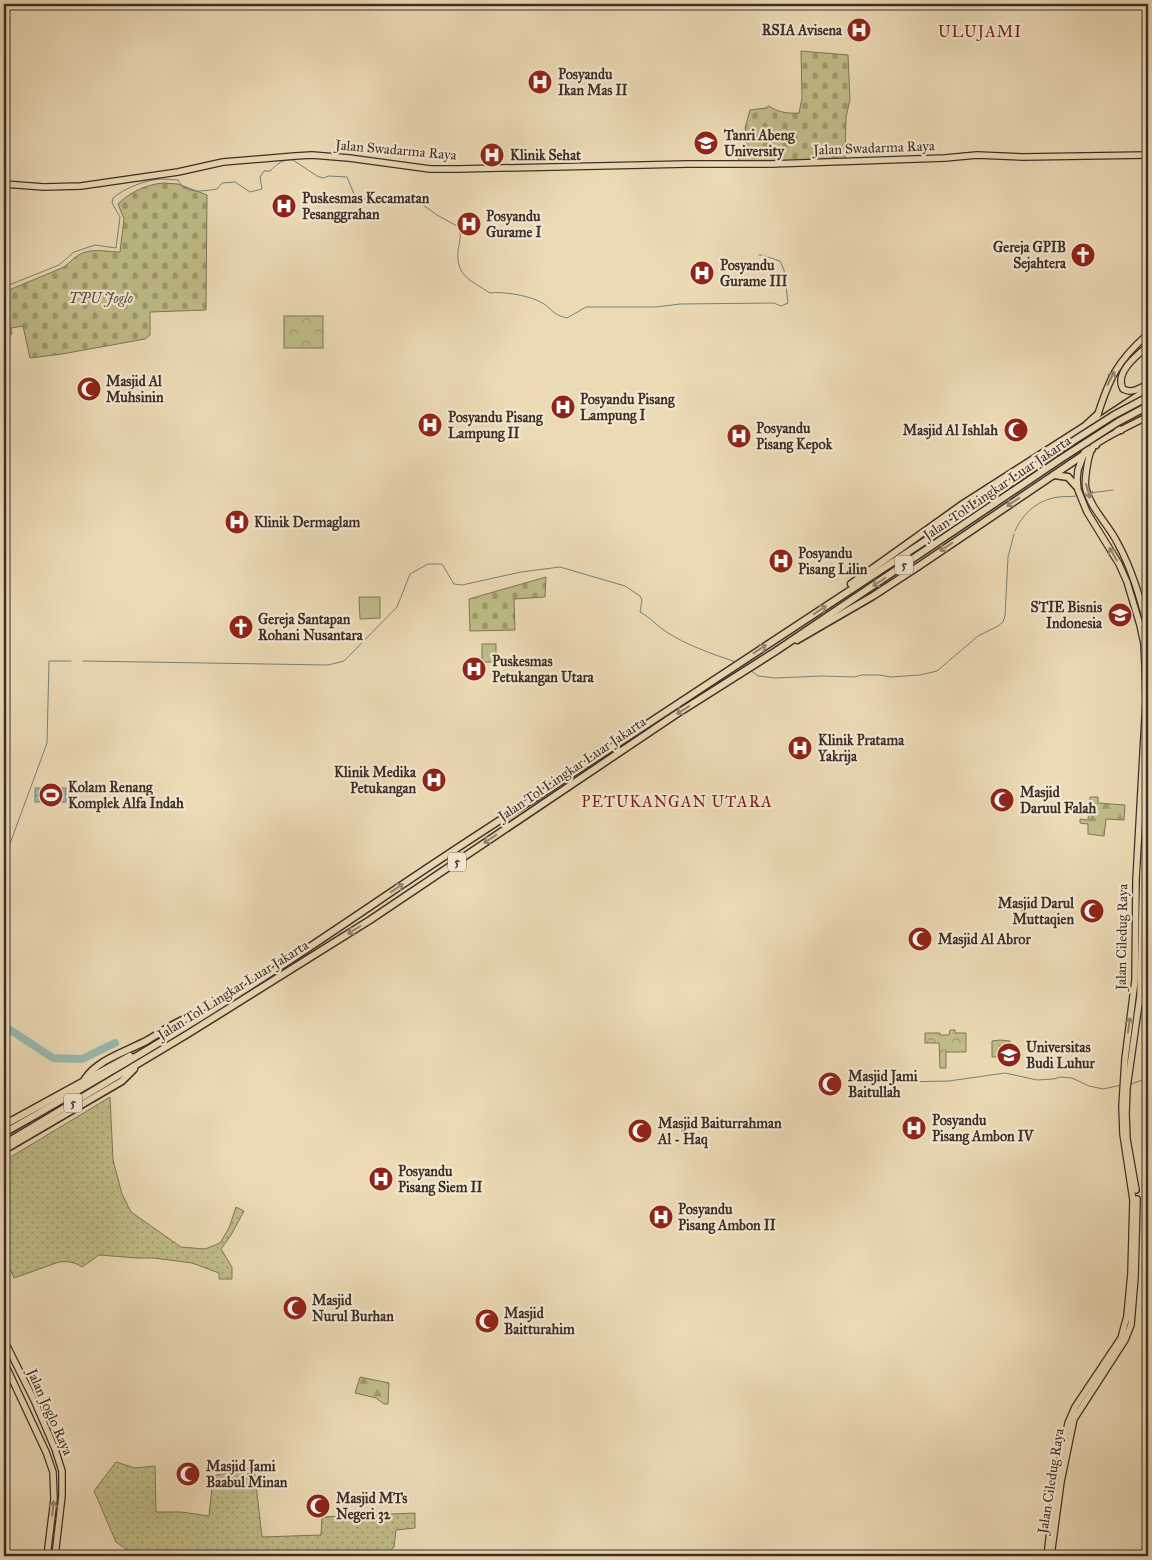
<svg xmlns="http://www.w3.org/2000/svg" width="1152" height="1560" viewBox="0 0 1152 1560" font-family="'IM FELL Great Primer',serif">
<style>
.grass{fill:url(#grass-dots);stroke:#7e7659}
.forest{fill:url(#forest-firs);stroke:#7e7659}
.cemetery{fill:url(#cemetery-stones);stroke:#7e7659}
.park{fill:url(#park-crowns);stroke:#7e7659}
.pitch{fill:#bfbd88;stroke:#7e7659}
.water{fill:url(#water-waves);stroke:#74827a}
.lines{fill:none;stroke-linecap:round;stroke-linejoin:round}
.stream{stroke:#74827a;stroke-width:1}
.river{stroke:#99bab0;stroke-width:8}
.major-casing{stroke:#3c2f2a;stroke-width:8}
.highway-casing{stroke:#3c2f2a;stroke-width:9}
.major{stroke:#ecdab5;stroke-width:5.5}
.highway{stroke:#ecdab5;stroke-width:6}
.highway-bridge-casing{stroke:#3c2f2a;stroke-width:9;stroke-linecap:butt}
.highway-bridge{stroke:#ecdab5;stroke-width:6}
.oneway{stroke:#948470}
.labels{text-anchor:middle;dominant-baseline:central;stroke-width:4.5;stroke-linejoin:round;paint-order:stroke}
.shield{fill:#f3e7cf;stroke:#73665c;stroke-width:1}
.shield-label{font-size:12px;font-weight:bold;fill:#3c2f2a}
.poi-label{font-size:14px;font-weight:bold;fill:#3c2f2a;stroke:#f3e7cf;text-anchor:start}
.street-label{font-size:14px;fill:#3c2f2a;stroke:#f3e7cf}
.park-label{font-size:14px;font-style:italic;fill:#564b3d;stroke:#f3e7cf}
.quarter-label{font-size:16px;letter-spacing:1px;fill:#7a1f14;stroke:#f3e7cf}
</style>
<defs>
<pattern id="grass-dots" width="8" height="8" patternUnits="userSpaceOnUse" patternTransform="scale(1.25)"><rect width="8" height="8" fill="#bfbd88"/><path d="M2 2h.1M6 6h.1" fill="none" stroke="#9c9a6f" stroke-width="1.8" stroke-linecap="round"/></pattern>
<pattern id="forest-firs" width="22" height="20" patternUnits="userSpaceOnUse" patternTransform="scale(1.25)"><rect width="22" height="20" fill="#bfbd88"/><path d="M5 1l3.5 6h-7zM16 11l3.5 6h-7z" fill="#9c9a6f"/></pattern>
<pattern id="cemetery-stones" width="16" height="16" patternUnits="userSpaceOnUse" patternTransform="scale(1.25)"><rect width="16" height="16" fill="#bfbd88"/><path d="M2 7V4a2 2 0 0 1 4 0v3zM10 15v-3a2 2 0 0 1 4 0v3z" fill="#9c9a6f"/></pattern>
<pattern id="park-crowns" width="20" height="18" patternUnits="userSpaceOnUse" patternTransform="scale(1.25)"><rect width="20" height="18" fill="#bfbd88"/><path d="M2 6a3 3 0 1 1 6 0M12 15a3 3 0 1 1 6 0" fill="none" stroke="#9c9a6f"/></pattern>
<pattern id="water-waves" width="16" height="10" patternUnits="userSpaceOnUse" patternTransform="scale(1.25)"><rect width="16" height="10" fill="#99bab0"/><path d="M0 5q4-4 8 0t8 0" fill="none" stroke="#7e988f"/></pattern>
</defs>
<rect width="100%" height="100%" fill="#ecdab5"/>
<filter id="stains"><feTurbulence type="fractalNoise" baseFrequency=".004" numOctaves="4"/><feColorMatrix values="0 0 0 0 .2 0 0 0 0 .09 0 0 0 0 .02 0 0 0 .5 -.17"/></filter>
<radialGradient id="worn" r=".72"><stop offset=".6" stop-color="#630" stop-opacity="0"/><stop offset="1" stop-color="#630" stop-opacity=".3"/></radialGradient>
<g class="grass">
<path d="M110 1097 113 1160 122 1194 131 1212 181 1247 205 1249 220 1243 229 1228 236 1207 244 1211 231 1235 221 1249 232 1267V1279H219V1273L192 1263 154 1258H137L99 1255 82 1267C75 1262 68 1261 59 1262L14 1278 8 1265 4 1261V1161Z"/>
<polygon points="116,1462 135,1468 155,1466 156,1512 181,1512 209,1516 213,1476 254,1467 262,1537 321,1535 322,1517 415,1513 415,1528 396,1530 394,1547 385,1556 136,1556 116,1542 94,1491"/>
</g>
<g class="forest">
<polygon points="1090,797 1098,797 1098,803 1125,805 1124,820 1106,819 1104,836 1088,834 1088,824 1080,823 1080,819 1088,820"/>
<polygon points="360,1377 389,1383 388,1404 384,1404 376,1398 355,1393"/>
</g>
<g class="cemetery">
<path d="M801 51 848 55 850 100 846 117 845 161 738 164 739 154 745 148 747 137 745 128 750 110 766 108 769 106C777 112 789 114 799 113L802 98Z"/>
<path d="M164 183 178 184 207 195 206 310 150 312V335L145 339 62 354 30 358 23 326 11 328 12 334 4 336V292L62 268C68 265 71 260 77 256 90 247 106 252 120 252L124 219 118 204C130 192 147 184 164 183Z"/>
<polygon points="546,577 545,597 514,599 515,630 470,631 469,599"/>
</g>
<g class="park">
<rect x="284" y="316" width="39" height="32"/>
<polygon points="950,1030 955,1030 955,1033 966,1033 966,1052 946,1052 946,1068 940,1068 939,1043 925,1043 925,1033 940,1033 940,1035 949,1035"/>
</g>
<g class="pitch">
<polygon points="359,597 380,597 380,618 360,619"/>
<rect x="482" y="644" width="14" height="18"/>
<polygon points="1000,1040 1010,1041 1010,1058 1000,1058 1000,1045 999,1057 992,1057 992,1041"/>
</g>
<rect class="water" x="35" y="788" width="31" height="14"/>
<g class="lines">
<g class="stream">
<polyline points="759,255 762,255"/>
<path d="M4 287 59 265 74 252 95 245 116 248 120 217 112 203 113 198C125 188 145 180 161 179 167 179 172 180 178 180 185 195 203 191 217 189L222 183 235 182 250 192 262 189 260 177 264 171H270C277 164 283 159 293 160L317 176 323 178 329 176 347 177 354 194 377 205 379 203 403 199 416 200 437 215 459 227C462 236 459 243 458 251 456 277 472 281 490 293 503 291 533 296 544 304 555 312 552 314 567 318L586 307H656L680 304 774 303 781 306 788 303 784 270 780 261 765 256"/>
<polyline points="1090,493 1113,490"/>
<path d="M1015 531C1022 515 1035 502 1053 498 1060 496 1069 497 1077 496"/>
<path d="M83 661 328 665 344 661 397 607 410 574 428 564H442L454 584 462 585 521 572 560 567 625 586 640 596 642 600 640 612C651 618 656 625 665 631 686 645 712 654 736 662"/>
<polyline points="750,670 758,676 775,678 822,676 854,677 862,675 880,675 891,677 920,675 937,671 978,636 998,626 1003,622 1005,616 1008,557 1014,534"/>
<polyline points="4,860 47,743 49,661 71,661"/>
<polyline points="1142,1069 1148,1067"/>
<polyline points="899,1082 949,1081 1005,1073 1037,1080 1054,1079 1060,1077 1072,1078 1089,1086 1103,1089 1122,1085"/>
<polyline points="1131,1084 1148,1078"/>
</g>
<polyline class="river" points="4,1026 53,1058 82,1059 115,1043"/>
<defs>
<g id="major">
<polyline points="4,184 44,187 81,186 178,172 223,162 295,156 312,155 349,158 430,169 458,169 688,164 771,164 945,158 977,155 1023,157 1148,155"/>
<path d="M1148 346C1137 355 1114 373 1123 389 1132 394 1140 388 1148 384"/>
<path d="M1148 416C1138 422 1097 440 1092 448 1088 456 1084 481 1086 489 1091 509 1108 524 1117 542 1132 569 1140 598 1148 628"/>
<path d="M1097 417C1109 379 1117 361 1148 334"/>
<polyline points="1136,1190 1127,1139 1126,1114 1127,1088 1140,996 1143,873 1148,797"/>
<polyline points="4,1340 34,1400 55,1449 62,1471 62,1496 55,1556"/>
<polyline points="4,1362 46,1452 53,1472 54,1499 47,1556"/>
<polyline points="1047,1556 1056,1480 1068,1423 1075,1407 1121,1338 1127,1316 1131,1273 1133,1200 1123,1134 1122,1106 1125,1059 1135,980 1136,880 1146,700 1145,665 1144,644 1140,625 1127,582 1119,564 1087,512 1078,490 1077,479 1078,470 1094,426"/>
<polyline points="1051,1556 1061,1482 1074,1419 1125,1340 1131,1325 1135,1277 1137,1199"/>
</g>
<g id="highway">
<path d="M1112 413C1107 422 1112 428 1121 430"/>
<polyline points="1095,424 1148,389"/>
<polyline points="1075,439 1089,441 1096,445"/>
<polyline points="1054,475 1068,477 1077,487"/>
<polyline points="851,584 963,504 1085,426 1098,414"/>
<polyline points="797,640 873,596 919,566 1092,449"/>
<path d="M85 1079C98 1059 128 1051 148 1040 165 1030 181 1018 200 1014"/>
<polyline points="4,1125 130,1056"/>
<path d="M4 1133C78 1091 153 1048 225 1002 330 936 430 863 535 798L969 512 1056 452"/>
<polyline points="4,1144 186,1035 370,920 675,715 776,651 1059,460"/>
<polyline points="4,1150 122,1081 134,1069"/>
</g>
</defs>
<use href="#major" class="major-casing"/>
<use href="#highway" class="highway-casing"/>
<use href="#major" class="major"/>
<use href="#highway" class="highway"/>
<defs>
<g id="highway-bridge">
<polyline points="1056,452 1114,415 1148,397"/>
<polyline points="1059,460 1118,422 1148,406"/>
</g>
</defs>
<use href="#highway-bridge" class="highway-bridge-casing"/>
<use href="#highway-bridge" class="highway-bridge"/>
</g>
<defs><path id="oneway-shaft" d="M-6 0H5M1.5-3L5.5 0L1.5 3" fill="none" stroke-width="1.6" stroke-linecap="round" stroke-linejoin="round" transform="scale(1.25)"/></defs>
<g class="oneway">
<use href="#oneway-shaft" transform="translate(1111 378) rotate(-63)"/>
<use href="#oneway-shaft" transform="translate(1088 491) rotate(74)"/>
<use href="#oneway-shaft" transform="translate(1013 502) rotate(147)"/>
<use href="#oneway-shaft" transform="translate(946 547) rotate(146)"/>
<use href="#oneway-shaft" transform="translate(1113 554) rotate(-120)"/>
<use href="#oneway-shaft" transform="translate(879 582) rotate(146)"/>
<use href="#oneway-shaft" transform="translate(820 610) rotate(-34)"/>
<use href="#oneway-shaft" transform="translate(760 649) rotate(-33)"/>
<use href="#oneway-shaft" transform="translate(683 710) rotate(148)"/>
<use href="#oneway-shaft" transform="translate(490 839) rotate(146)"/>
<use href="#oneway-shaft" transform="translate(397 888) rotate(-34)"/>
<use href="#oneway-shaft" transform="translate(354 930) rotate(148)"/>
<use href="#oneway-shaft" transform="translate(1129 1025) rotate(-82)"/>
<use href="#oneway-shaft" transform="translate(53 1508) rotate(-84)"/>
</g>
<defs>
<symbol id="hospital-disc" viewBox="-11 -11 22 22"><circle r="9.5" fill="#8f2418" stroke="#f3e7cf"/><path d="M-5-5h3v3.5h4V-5h3V5h-3V1.5h-4V5h-3Z" fill="#fff"/></symbol>
<symbol id="university-disc" viewBox="-11 -11 22 22"><circle r="9.5" fill="#8f2418" stroke="#f3e7cf"/><path d="M0-5L7-2L0 1L-7-2ZM-4 1L0 2.5L4 1V4Q0 6-4 4Z" fill="#fff"/></symbol>
<symbol id="church-disc" viewBox="-11 -11 22 22"><circle r="9.5" fill="#8f2418" stroke="#f3e7cf"/><path d="M-1.2-6h2.4v3.5h3.3v2.4h-3.3V6h-2.4V-.1h-3.3v-2.4h3.3Z" fill="#fff"/></symbol>
<symbol id="mosque-disc" viewBox="-11 -11 22 22"><circle r="9.5" fill="#8f2418" stroke="#f3e7cf"/><path d="M3.5-4.9A6 6 0 1 0 3.5 4.9A5 5 0 1 1 3.5-4.9Z" fill="#fff"/></symbol>
<symbol id="stadium-disc" viewBox="-11 -11 22 22"><circle r="9.5" fill="#8f2418" stroke="#f3e7cf"/><path d="M0-5a6.5 5 0 1 0 0 10a6.5 5 0 1 0 0-10ZM-3.5-1.8h7v3.6h-7Z" fill="#fff"/></symbol>
</defs>
<g fill-rule="evenodd">
<use href="#hospital-disc" x="845" y="16" width="28" height="28"/>
<use href="#hospital-disc" x="526" y="68" width="28" height="28"/>
<use href="#university-disc" x="692" y="129" width="28" height="28"/>
<use href="#hospital-disc" x="478" y="141" width="28" height="28"/>
<use href="#hospital-disc" x="270" y="192" width="28" height="28"/>
<use href="#hospital-disc" x="455" y="210" width="28" height="28"/>
<use href="#church-disc" x="1069" y="241" width="28" height="28"/>
<use href="#hospital-disc" x="688" y="259" width="28" height="28"/>
<use href="#mosque-disc" x="75" y="375" width="28" height="28"/>
<use href="#hospital-disc" x="549" y="393" width="28" height="28"/>
<use href="#hospital-disc" x="416" y="411" width="28" height="28"/>
<use href="#mosque-disc" x="1002" y="416" width="28" height="28"/>
<use href="#hospital-disc" x="725" y="422" width="28" height="28"/>
<use href="#hospital-disc" x="223" y="508" width="28" height="28"/>
<use href="#hospital-disc" x="767" y="547" width="28" height="28"/>
<use href="#university-disc" x="1106" y="601" width="28" height="28"/>
<use href="#church-disc" x="227" y="613" width="28" height="28"/>
<use href="#hospital-disc" x="460" y="655" width="28" height="28"/>
<use href="#hospital-disc" x="786" y="734" width="28" height="28"/>
<use href="#hospital-disc" x="420" y="766" width="28" height="28"/>
<use href="#stadium-disc" x="37" y="781" width="28" height="28"/>
<use href="#mosque-disc" x="988" y="786" width="28" height="28"/>
<use href="#mosque-disc" x="1078" y="897" width="28" height="28"/>
<use href="#mosque-disc" x="906" y="925" width="28" height="28"/>
<use href="#university-disc" x="995" y="1041" width="28" height="28"/>
<use href="#mosque-disc" x="816" y="1070" width="28" height="28"/>
<use href="#hospital-disc" x="900" y="1114" width="28" height="28"/>
<use href="#mosque-disc" x="626" y="1117" width="28" height="28"/>
<use href="#hospital-disc" x="367" y="1165" width="28" height="28"/>
<use href="#hospital-disc" x="647" y="1203" width="28" height="28"/>
<use href="#mosque-disc" x="281" y="1294" width="28" height="28"/>
<use href="#mosque-disc" x="473" y="1307" width="28" height="28"/>
<use href="#mosque-disc" x="174" y="1460" width="28" height="28"/>
<use href="#mosque-disc" x="304" y="1492" width="28" height="28"/>
</g>
<g class="labels">
<g class="shield">
<rect x="895" y="555.5" width="18" height="19" rx="4"/>
<rect x="448" y="852.5" width="18" height="19" rx="4"/>
<rect x="64" y="1093.5" width="18" height="19" rx="4"/>
</g>
<g class="shield-label">
<text x="904" y="565">5</text>
<text x="457" y="862">5</text>
<text x="73" y="1103">5</text>
</g>
<g class="poi-label">
<text x="842" y="30" text-anchor="end">RSIA Avisena</text>
<text x="558" y="74">Posyandu<tspan x="558" dy="16">Ikan Mas II</tspan></text>
<text x="724" y="135">Tanri Abeng<tspan x="724" dy="16">University</tspan></text>
<text x="510" y="155">Klinik Sehat</text>
<text x="302" y="198">Puskesmas Kecamatan<tspan x="302" dy="16">Pesanggrahan</tspan></text>
<text x="486" y="216">Posyandu<tspan x="486" dy="16">Gurame I</tspan></text>
<text x="1066" y="247" text-anchor="end">Gereja GPIB<tspan x="1066" dy="16">Sejahtera</tspan></text>
<text x="720" y="265">Posyandu<tspan x="720" dy="16">Gurame III</tspan></text>
<text x="106" y="381">Masjid Al<tspan x="106" dy="16">Muhsinin</tspan></text>
<text x="580" y="399">Posyandu Pisang<tspan x="580" dy="16">Lampung I</tspan></text>
<text x="448" y="417">Posyandu Pisang<tspan x="448" dy="16">Lampung II</tspan></text>
<text x="756" y="428">Posyandu<tspan x="756" dy="16">Pisang Kepok</tspan></text>
<text x="998" y="430" text-anchor="end">Masjid Al Ishlah</text>
<text x="254" y="522">Klinik Dermaglam</text>
<text x="798" y="553">Posyandu<tspan x="798" dy="16">Pisang Lilin</tspan></text>
<text x="1102" y="607" text-anchor="end">STIE Bisnis<tspan x="1102" dy="16">Indonesia</tspan></text>
<text x="258" y="619">Gereja Santapan<tspan x="258" dy="16">Rohani Nusantara</tspan></text>
<text x="492" y="661">Puskesmas<tspan x="492" dy="16">Petukangan Utara</tspan></text>
<text x="818" y="740">Klinik Pratama<tspan x="818" dy="16">Yakrija</tspan></text>
<text x="416" y="772" text-anchor="end">Klinik Medika<tspan x="416" dy="16">Petukangan</tspan></text>
<text x="68" y="787">Kolam Renang<tspan x="68" dy="16">Komplek Alfa Indah</tspan></text>
<text x="1020" y="792">Masjid<tspan x="1020" dy="16">Daruul Falah</tspan></text>
<text x="1074" y="903" text-anchor="end">Masjid Darul<tspan x="1074" dy="16">Muttaqien</tspan></text>
<text x="938" y="939">Masjid Al Abror</text>
<text x="1026" y="1047">Universitas<tspan x="1026" dy="16">Budi Luhur</tspan></text>
<text x="848" y="1076">Masjid Jami<tspan x="848" dy="16">Baitullah</tspan></text>
<text x="932" y="1120">Posyandu<tspan x="932" dy="16">Pisang Ambon IV</tspan></text>
<text x="658" y="1123">Masjid Baiturrahman<tspan x="658" dy="16">Al - Haq</tspan></text>
<text x="398" y="1171">Posyandu<tspan x="398" dy="16">Pisang Siem II</tspan></text>
<text x="678" y="1209">Posyandu<tspan x="678" dy="16">Pisang Ambon II</tspan></text>
<text x="312" y="1300">Masjid<tspan x="312" dy="16">Nurul Burhan</tspan></text>
<text x="504" y="1313">Masjid<tspan x="504" dy="16">Baitturahim</tspan></text>
<text x="206" y="1466">Masjid Jami<tspan x="206" dy="16">Baabul Minan</tspan></text>
<text x="336" y="1498">Masjid MTs<tspan x="336" dy="16">Negeri 32</tspan></text>
</g>
<g class="street-label">
<text transform="translate(874 148) rotate(-2)">Jalan Swadarma Raya</text>
<text transform="translate(396 150) rotate(5)">Jalan Swadarma Raya</text>
<text transform="translate(997 488) rotate(-34)">Jalan Tol Lingkar Luar Jakarta</text>
<text transform="translate(572 769) rotate(-34)">Jalan Tol Lingkar Luar Jakarta</text>
<text transform="translate(1122 937) rotate(-89)">Jalan Ciledug Raya</text>
<text transform="translate(233 990) rotate(-32)">Jalan Tol Lingkar Luar Jakarta</text>
<text transform="translate(50 1412) rotate(66)">Jalan Joglo Raya</text>
<text transform="translate(1051 1481) rotate(-81)">Jalan Ciledug Raya</text>
</g>
<g class="park-label">
<text x="101" y="298">TPU Joglo</text>
</g>
<g class="quarter-label">
<text x="980" y="31">ULUJAMI</text>
<text x="677" y="801">PETUKANGAN UTARA</text>
</g>
</g>
<rect width="1152" height="1560" fill="none" stroke="#ecdab5" stroke-width="20"/>
<rect x="5" y="5" width="1142" height="1550" fill="none" stroke="#3c2f2a" stroke-width="2.5"/>
<rect x="10" y="10" width="1132" height="1540" fill="none" stroke="#3c2f2a"/>
<rect width="100%" height="100%" filter="url(#stains)"/>
<rect width="100%" height="100%" fill="url(#worn)"/>
</svg>
